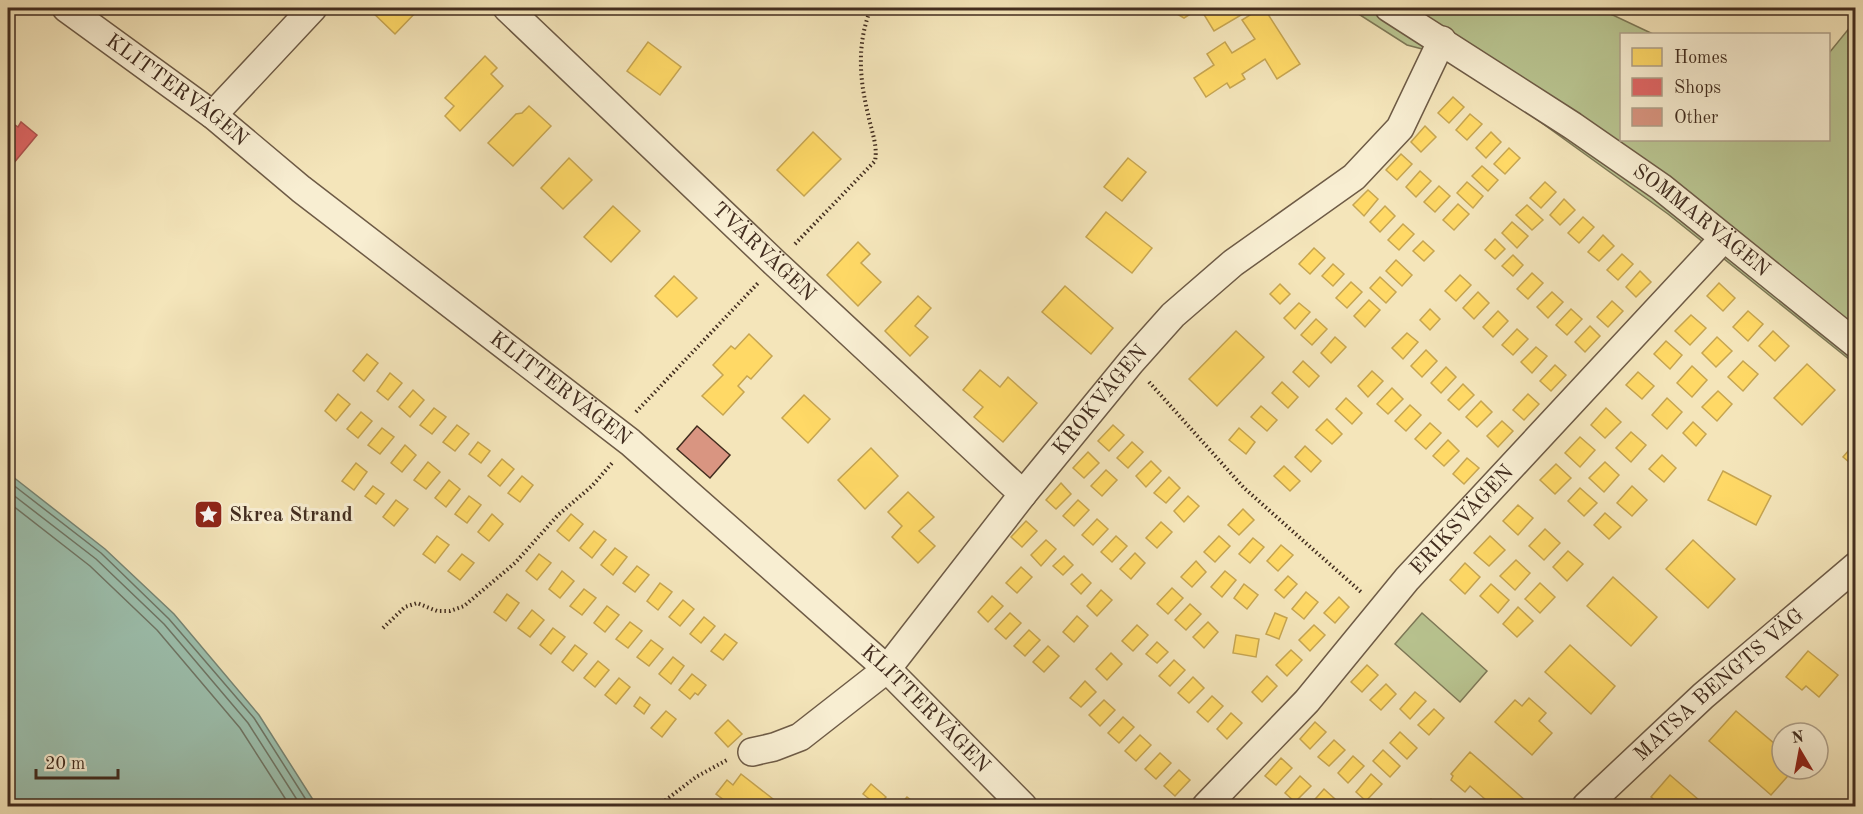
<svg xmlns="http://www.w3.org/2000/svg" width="1863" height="814" viewBox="0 0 1863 814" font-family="'Old Standard TT',serif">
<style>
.green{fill:#b9c591;stroke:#7e7958;stroke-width:1.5}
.water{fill:#9cbfad;stroke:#788574;stroke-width:1.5}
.homes{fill:#ffd966;stroke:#c6a551;stroke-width:1.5}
.shops{fill:#e06666;stroke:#b15551;stroke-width:1.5}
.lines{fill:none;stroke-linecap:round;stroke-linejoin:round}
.shore{stroke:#6f7666;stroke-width:1.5}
.building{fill:#d99581;stroke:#422d1f;stroke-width:1.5}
.minor-casing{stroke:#6e5b46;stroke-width:30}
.path{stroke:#422d1f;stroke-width:4;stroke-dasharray:1.5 3;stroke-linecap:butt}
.minor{stroke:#f8eed2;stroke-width:27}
.labels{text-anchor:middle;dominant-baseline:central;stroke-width:6;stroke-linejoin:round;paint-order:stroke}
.street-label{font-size:21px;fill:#422d1f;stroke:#f8eed2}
.poi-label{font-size:21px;font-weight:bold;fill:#422d1f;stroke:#f8eed2;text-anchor:start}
</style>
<rect width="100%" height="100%" fill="#f4e5ba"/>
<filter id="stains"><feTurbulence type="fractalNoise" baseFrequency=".00333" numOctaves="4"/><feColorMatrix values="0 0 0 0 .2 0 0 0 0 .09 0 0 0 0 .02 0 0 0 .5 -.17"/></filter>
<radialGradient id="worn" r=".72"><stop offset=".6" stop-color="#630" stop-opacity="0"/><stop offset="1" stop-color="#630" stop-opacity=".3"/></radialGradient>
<g class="green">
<polygon points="1349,8 1598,8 1653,34 1622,34 1622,140 1828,140 1829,53 1855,21 1855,364 1668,214 1449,56 1407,45"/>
<polygon points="1422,613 1487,671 1460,702 1395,644"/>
</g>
<polygon class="water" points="8,473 105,549 174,614 259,715 317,806 8,806"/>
<g class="homes">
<polygon points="368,8 420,8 395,34"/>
<polygon points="1167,8 1200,8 1184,18"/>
<polygon points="1200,8 1253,8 1214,31"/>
<polygon points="1261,8 1264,8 1300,64 1277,79 1265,59 1242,74 1245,79 1230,88 1227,83 1206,97 1194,78 1214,65 1207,54 1225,42 1232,53 1255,39 1242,20"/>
<polygon points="648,42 681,67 660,95 627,71"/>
<polygon points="485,56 497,68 491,74 503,86 460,131 445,116 454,106 445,98"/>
<polygon points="1453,97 1464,107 1449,123 1438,113"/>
<polygon points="529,106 551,126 513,166 488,143 516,114 522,113"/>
<polygon points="1470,114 1482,124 1467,140 1456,130"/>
<polygon points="1425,126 1436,137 1421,152 1411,142"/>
<polygon points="813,132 841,159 804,196 777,170"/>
<polygon points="1491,132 1501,142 1486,158 1476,148"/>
<polygon points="1509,148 1520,158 1505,174 1494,164"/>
<polygon points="1401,154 1412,164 1397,180 1386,170"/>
<polygon points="569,158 592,180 563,209 541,188"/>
<polygon points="1128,158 1146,172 1122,201 1104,187"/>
<polygon points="1482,166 1498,180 1488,191 1472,176"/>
<polygon points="1420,171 1431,181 1416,197 1406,187"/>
<polygon points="1467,182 1483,196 1473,208 1457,193"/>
<polygon points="1545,182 1556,192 1541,208 1530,198"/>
<polygon points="1439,186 1450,196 1435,212 1424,202"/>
<polygon points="1368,190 1378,199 1364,216 1353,205"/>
<polygon points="1564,199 1575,210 1560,225 1550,215"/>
<polygon points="1458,204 1469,214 1454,230 1443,220"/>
<polygon points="1527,205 1543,220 1532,230 1516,215"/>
<polygon points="613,206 640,231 611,262 584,237"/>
<polygon points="1385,206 1395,216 1380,232 1370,222"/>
<polygon points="1106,212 1152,248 1132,273 1086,237"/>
<polygon points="1583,217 1594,227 1579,243 1568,233"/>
<polygon points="1512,222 1528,236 1517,248 1502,233"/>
<polygon points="1403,224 1414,234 1399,250 1388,240"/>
<polygon points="1603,235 1614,246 1599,261 1588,252"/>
<polygon points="1495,239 1505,249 1495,259 1485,250"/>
<polygon points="1423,241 1434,251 1424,261 1413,251"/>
<polygon points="858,242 870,254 861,263 881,282 858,306 827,275"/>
<polygon points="1314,248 1325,258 1310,274 1299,264"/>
<polygon points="1622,254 1633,264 1618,280 1607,270"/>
<polygon points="1513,255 1523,265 1513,276 1502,266"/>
<polygon points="1396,260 1412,275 1402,286 1386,271"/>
<polygon points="1333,264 1344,274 1333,286 1322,276"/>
<polygon points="1640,271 1651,282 1636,297 1626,287"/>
<polygon points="1532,273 1543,283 1528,299 1517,289"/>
<polygon points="1460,275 1471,285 1456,301 1445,291"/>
<polygon points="674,276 697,298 677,317 655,296"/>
<polygon points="1380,277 1396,292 1386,303 1370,288"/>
<polygon points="1351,282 1362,292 1347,308 1336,298"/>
<polygon points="1719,283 1735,298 1723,311 1707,296"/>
<polygon points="1280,284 1290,294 1280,304 1270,294"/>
<polygon points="1065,286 1113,328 1091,354 1042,312"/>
<polygon points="1478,292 1489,303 1474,319 1463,308"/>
<polygon points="1552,292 1563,302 1548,318 1537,307"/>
<polygon points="918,296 931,308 915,326 928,337 910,356 885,331"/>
<polygon points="1369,300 1380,310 1365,327 1354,316"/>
<polygon points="1612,301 1623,311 1608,327 1597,317"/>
<polygon points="1299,303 1310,312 1295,329 1284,318"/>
<polygon points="1430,309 1440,319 1430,330 1420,320"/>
<polygon points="1571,309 1582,319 1567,335 1556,325"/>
<polygon points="1498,311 1508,321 1493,337 1483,327"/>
<polygon points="1748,311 1763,324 1748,341 1733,327"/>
<polygon points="1691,315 1706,328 1690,345 1675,331"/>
<polygon points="1316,319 1327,329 1312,345 1301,335"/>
<polygon points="1590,326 1600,336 1585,352 1575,342"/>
<polygon points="1517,329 1528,339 1513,355 1502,345"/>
<polygon points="1236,331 1264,357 1217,406 1189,379"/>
<polygon points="1773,331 1789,346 1775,361 1759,346"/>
<polygon points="1407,333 1418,342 1403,359 1392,348"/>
<polygon points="749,334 772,356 751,379 747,376 738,386 744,392 723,415 702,396 723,375 713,365 731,346 735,349"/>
<polygon points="1335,337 1346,347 1331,363 1321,353"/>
<polygon points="1717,337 1732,351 1716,367 1702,353"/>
<polygon points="1666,341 1682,355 1670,369 1654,354"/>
<polygon points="1536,347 1547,356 1532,373 1521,362"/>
<polygon points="1426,350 1437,361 1422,377 1411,366"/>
<polygon points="367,354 378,363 364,381 353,371"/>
<polygon points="1303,361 1319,376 1309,387 1293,372"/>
<polygon points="1743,361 1758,374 1743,391 1728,377"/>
<polygon points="1807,364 1835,390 1802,425 1774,398"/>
<polygon points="1555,365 1566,375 1551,391 1540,381"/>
<polygon points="1692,366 1707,380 1692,397 1677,383"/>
<polygon points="1446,367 1456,377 1441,393 1431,383"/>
<polygon points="980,370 1000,387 1008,377 1037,403 1003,442 974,417 983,407 963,390"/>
<polygon points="1372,371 1383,381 1368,397 1358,386"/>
<polygon points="1638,372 1654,386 1642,399 1626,385"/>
<polygon points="390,373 402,383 388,400 377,391"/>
<polygon points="1282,382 1298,397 1288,408 1272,393"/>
<polygon points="1463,384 1474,395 1459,410 1448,400"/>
<polygon points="1392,388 1403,399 1388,414 1377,404"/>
<polygon points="413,390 424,400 410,417 399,407"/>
<polygon points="1718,391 1732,404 1717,421 1702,407"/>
<polygon points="338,394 350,404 336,421 325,411"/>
<polygon points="1528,394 1539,404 1524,420 1513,410"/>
<polygon points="804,395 830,419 808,443 782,418"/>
<polygon points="1346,398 1362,413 1352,424 1336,409"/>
<polygon points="1667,398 1682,412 1667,429 1652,415"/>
<polygon points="1481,401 1492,412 1477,427 1466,417"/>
<polygon points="1410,405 1421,415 1406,431 1395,421"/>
<polygon points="1261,406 1277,420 1267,431 1251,417"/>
<polygon points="434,408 446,417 432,434 420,425"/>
<polygon points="1606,408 1621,422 1605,438 1591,425"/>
<polygon points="361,412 372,421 358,438 347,429"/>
<polygon points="1327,419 1342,434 1332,444 1316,430"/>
<polygon points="1502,421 1513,431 1498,447 1487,436"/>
<polygon points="1693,422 1706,434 1696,446 1683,433"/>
<polygon points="1430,423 1441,433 1426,449 1415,439"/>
<polygon points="457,425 469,434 455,451 443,442"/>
<polygon points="1113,425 1124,435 1109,451 1098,441"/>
<polygon points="382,428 394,437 380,454 368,445"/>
<polygon points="1239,428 1255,442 1246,454 1229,440"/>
<polygon points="1631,432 1646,445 1631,462 1616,448"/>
<polygon points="1580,437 1595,450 1580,467 1565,453"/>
<polygon points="1448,440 1459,451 1444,466 1433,456"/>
<polygon points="478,442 490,451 481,463 469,454"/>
<polygon points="1132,442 1143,452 1128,468 1117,458"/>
<polygon points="1856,442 1856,468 1843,457"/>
<polygon points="405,445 416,455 402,472 391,463"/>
<polygon points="1305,446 1321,461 1311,472 1295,457"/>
<polygon points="871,448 898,476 865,509 838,480"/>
<polygon points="1088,452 1099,463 1084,478 1073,468"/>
<polygon points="1662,455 1676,468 1664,482 1649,469"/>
<polygon points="1467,458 1479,468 1464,484 1453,474"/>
<polygon points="502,459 514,469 500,486 488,476"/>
<polygon points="1151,461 1161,471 1146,487 1136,476"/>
<polygon points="428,462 440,472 426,489 414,480"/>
<polygon points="1605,462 1619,475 1604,492 1589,478"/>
<polygon points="356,463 367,472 354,490 342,481"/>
<polygon points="1556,464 1571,478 1555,494 1540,480"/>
<polygon points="1284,466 1300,481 1290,491 1274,476"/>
<polygon points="1106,470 1117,480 1102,496 1091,486"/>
<polygon points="1723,471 1771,496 1756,525 1708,500"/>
<polygon points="522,476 533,485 520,502 508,493"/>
<polygon points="1169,477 1180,488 1166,503 1154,493"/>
<polygon points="449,480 460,489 446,507 435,498"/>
<polygon points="1061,483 1071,494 1056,509 1046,500"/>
<polygon points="373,486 384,494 376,504 365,496"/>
<polygon points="1632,486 1647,500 1632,516 1617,503"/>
<polygon points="1580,488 1597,503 1584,516 1568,501"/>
<polygon points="908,492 934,517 919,531 935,546 918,563 892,537 902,526 888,512"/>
<polygon points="469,496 481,505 467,523 455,514"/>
<polygon points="1188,496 1199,506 1184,522 1174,511"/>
<polygon points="396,500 408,509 394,526 383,517"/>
<polygon points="1078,500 1089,510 1074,526 1063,516"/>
<polygon points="1518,505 1533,518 1518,535 1503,521"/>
<polygon points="1243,509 1254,520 1239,535 1228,525"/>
<polygon points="1605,513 1621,527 1609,539 1594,525"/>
<polygon points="492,514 503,524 489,541 478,532"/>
<polygon points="571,514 583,524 569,541 557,531"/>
<polygon points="1097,519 1108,529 1093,545 1082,535"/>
<polygon points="1026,521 1037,531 1022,547 1011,537"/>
<polygon points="1161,522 1172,532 1157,548 1146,538"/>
<polygon points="1545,529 1560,543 1544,560 1529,546"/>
<polygon points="594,531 606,540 592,558 580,548"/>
<polygon points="437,536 449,545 435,563 423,554"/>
<polygon points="1116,536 1127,546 1112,562 1101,552"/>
<polygon points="1219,536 1230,546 1215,562 1204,552"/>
<polygon points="1490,536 1505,550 1489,566 1474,553"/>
<polygon points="1253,538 1264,547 1250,563 1239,554"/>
<polygon points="1046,540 1056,549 1041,566 1031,555"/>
<polygon points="1693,540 1735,579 1708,608 1666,569"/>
<polygon points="1281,545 1293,555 1278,571 1267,561"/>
<polygon points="615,548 627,557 613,575 601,565"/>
<polygon points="1568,551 1583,564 1567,581 1553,567"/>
<polygon points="1135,553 1145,563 1131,579 1120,569"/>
<polygon points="462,554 474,563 460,580 448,571"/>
<polygon points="539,554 551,563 537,580 526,571"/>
<polygon points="1064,556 1073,565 1063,575 1053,566"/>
<polygon points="1516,560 1530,573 1515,590 1500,576"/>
<polygon points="1196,561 1206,572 1192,587 1181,577"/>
<polygon points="1465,563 1480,577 1465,594 1450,580"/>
<polygon points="637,566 649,575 635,592 623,583"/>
<polygon points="1021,567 1032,577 1017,593 1006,583"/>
<polygon points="562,571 574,581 560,598 549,589"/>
<polygon points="1225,571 1236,580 1222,597 1211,587"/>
<polygon points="1082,574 1091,583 1081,594 1071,584"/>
<polygon points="1288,576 1297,584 1284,598 1275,590"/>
<polygon points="1613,577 1657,617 1631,646 1587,606"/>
<polygon points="660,583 672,592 658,610 647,601"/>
<polygon points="1540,583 1555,597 1540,613 1525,599"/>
<polygon points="1244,584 1258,595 1247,609 1234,598"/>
<polygon points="1491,584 1509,600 1498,613 1480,596"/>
<polygon points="1172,588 1183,598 1168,614 1157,604"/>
<polygon points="584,589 596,598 582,615 570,606"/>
<polygon points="1101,590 1112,600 1097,616 1087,606"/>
<polygon points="1306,592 1318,602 1304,619 1292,609"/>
<polygon points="507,594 519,603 506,621 494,612"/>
<polygon points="992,596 1003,606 988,622 978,612"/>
<polygon points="1339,597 1349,607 1335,623 1324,613"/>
<polygon points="683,600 694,609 680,626 669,617"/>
<polygon points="1190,604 1201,614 1186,630 1175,620"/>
<polygon points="607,606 619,615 605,632 594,623"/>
<polygon points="1518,607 1533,621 1517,637 1503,624"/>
<polygon points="532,610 544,620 530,637 518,628"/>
<polygon points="1010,613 1021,623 1006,639 995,629"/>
<polygon points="1275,613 1287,618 1279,639 1266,634"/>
<polygon points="1077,616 1088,626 1074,642 1063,632"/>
<polygon points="704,617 715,626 701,643 690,634"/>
<polygon points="630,622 642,631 628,648 616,639"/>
<polygon points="1208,622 1218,632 1204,648 1193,637"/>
<polygon points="1137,625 1148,635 1133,651 1122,641"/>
<polygon points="1314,625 1325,635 1310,651 1299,640"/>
<polygon points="553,628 565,637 551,654 540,645"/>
<polygon points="1029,630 1040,640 1025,656 1014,646"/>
<polygon points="725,634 737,643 723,660 711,651"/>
<polygon points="1236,635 1259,639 1256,657 1233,653"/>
<polygon points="651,640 663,649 649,666 637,657"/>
<polygon points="1157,642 1168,652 1157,663 1146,654"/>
<polygon points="575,645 587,654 573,671 562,662"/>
<polygon points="1570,645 1615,686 1591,714 1545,672"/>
<polygon points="1048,646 1059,656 1044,672 1033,662"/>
<polygon points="1291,650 1302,660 1287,676 1276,665"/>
<polygon points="1808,651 1838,675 1819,697 1806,686 1802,690 1786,677"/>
<polygon points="1111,653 1122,664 1107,680 1096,669"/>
<polygon points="673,657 684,666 671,684 659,674"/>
<polygon points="1174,660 1185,670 1170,686 1159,676"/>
<polygon points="598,661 609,670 595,687 584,678"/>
<polygon points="1367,665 1378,675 1362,692 1351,682"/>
<polygon points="692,674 706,685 698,695 695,693 690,699 679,690"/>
<polygon points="1267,676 1277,686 1262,702 1252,692"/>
<polygon points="1193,677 1204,688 1189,703 1178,693"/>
<polygon points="619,678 630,687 616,704 605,695"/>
<polygon points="1085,681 1096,692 1081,707 1070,698"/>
<polygon points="1386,684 1396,694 1381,710 1370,700"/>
<polygon points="1415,692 1426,701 1410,719 1400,709"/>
<polygon points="1212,696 1223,706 1208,722 1197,712"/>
<polygon points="640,697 650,705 644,714 634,706"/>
<polygon points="1529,698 1546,713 1539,721 1552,733 1532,755 1495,722 1515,700 1522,706"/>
<polygon points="1104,700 1115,710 1100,726 1089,715"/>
<polygon points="1434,709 1444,718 1429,735 1418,725"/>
<polygon points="666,711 676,719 662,737 651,728"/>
<polygon points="1736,711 1782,750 1782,769 1794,769 1771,795 1709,741"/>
<polygon points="1231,713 1242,723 1227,739 1217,729"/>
<polygon points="1123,717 1134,727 1119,743 1108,733"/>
<polygon points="728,720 742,734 728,747 715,733"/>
<polygon points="1315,722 1326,732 1310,749 1300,739"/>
<polygon points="1400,732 1417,748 1407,759 1390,743"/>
<polygon points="1140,735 1151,745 1136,761 1125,751"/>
<polygon points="1334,740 1345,750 1329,766 1318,757"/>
<polygon points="1383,750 1400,766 1390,777 1373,761"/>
<polygon points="1470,752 1526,801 1521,806 1506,806 1499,801 1494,806 1485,806 1482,804 1486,800 1470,786 1465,792 1451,780 1453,776 1451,774"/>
<polygon points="1160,753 1171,763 1156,779 1145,769"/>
<polygon points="1353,756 1364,766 1348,783 1338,773"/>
<polygon points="1281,758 1292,768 1276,785 1265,776"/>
<polygon points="1179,770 1190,780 1175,796 1164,786"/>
<polygon points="741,774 782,806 732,806 716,794 727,780 733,785"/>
<polygon points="1371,774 1382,784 1366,801 1356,792"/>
<polygon points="1670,775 1699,800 1694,806 1662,806 1651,797"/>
<polygon points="1300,776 1311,786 1295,802 1285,793"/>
<polygon points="871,784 886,797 878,806 863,794"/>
<polygon points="1324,789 1335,799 1327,806 1309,806"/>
<polygon points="907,797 919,806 899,806"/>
<polygon points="1431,799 1440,806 1425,806"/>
</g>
<polygon class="shops" points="8,120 18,127 21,122 37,135 8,170"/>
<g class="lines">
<g class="shore">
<polyline points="8,481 101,553 169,619 254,718 310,806"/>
<polyline points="8,491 96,559 164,624 248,723 301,806"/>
<polyline points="8,502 90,566 157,630 240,728 290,806"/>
</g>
</g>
<polygon class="building" points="697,426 730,455 710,478 677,449"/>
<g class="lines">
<defs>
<g id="minor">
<path id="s1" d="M66 8 213 115 301 189 630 442 887 669 1023 806"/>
<path id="s2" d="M507 8 776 264 1023 494"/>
<path id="s3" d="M1389 8 1573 126 1661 187 1856 344"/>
<polyline points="213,115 313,8"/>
<path id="s4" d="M752 752 774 747 800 737 887 669 1023 494 1131 362 1173 315 1233 263 1354 177 1400 128 1442 40"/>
<path id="s5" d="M1206 806 1307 701 1407 579 1724 238"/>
<path id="s6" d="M1586 806 1703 696 1856 566"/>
</g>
</defs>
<use href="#minor" class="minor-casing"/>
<g class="path">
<path d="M795 244 875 161C878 145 871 130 868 114 859 77 857 43 871 8"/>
<polyline points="1149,382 1244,488 1361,592"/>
<polyline points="636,412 759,282"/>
<polyline points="383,628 405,607 417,603 437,611 450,611 464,606 515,563 558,515 592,486 612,463"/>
<polyline points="658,806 696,777 727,760"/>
</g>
<use href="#minor" class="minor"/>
</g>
<defs>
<symbol id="sight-square" viewBox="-11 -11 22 22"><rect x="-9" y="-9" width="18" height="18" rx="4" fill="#8f2418" stroke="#f8eed2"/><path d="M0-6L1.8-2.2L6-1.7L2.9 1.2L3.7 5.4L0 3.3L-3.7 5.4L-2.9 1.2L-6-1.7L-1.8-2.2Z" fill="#fff"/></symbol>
</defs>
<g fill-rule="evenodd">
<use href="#sight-square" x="192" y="498" width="33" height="33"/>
</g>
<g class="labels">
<g class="street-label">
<text stroke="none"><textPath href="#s1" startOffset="138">KLITTERVÄGEN</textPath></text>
<text stroke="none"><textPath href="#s3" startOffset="378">SOMMARVÄGEN</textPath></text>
<text stroke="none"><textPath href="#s2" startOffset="354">TVÄRVÄGEN</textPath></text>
<text stroke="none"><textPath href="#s1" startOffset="624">KLITTERVÄGEN</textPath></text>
<text stroke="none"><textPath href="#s4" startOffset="504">KROKVÄGEN</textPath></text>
<text stroke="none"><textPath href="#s5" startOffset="384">ERIKSVÄGEN</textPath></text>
<text stroke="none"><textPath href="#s6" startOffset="180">MATSA BENGTS VÄG</textPath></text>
<text stroke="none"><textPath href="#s1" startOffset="1110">KLITTERVÄGEN</textPath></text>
</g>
<g class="poi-label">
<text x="229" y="515">Skrea Strand</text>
</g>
</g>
<rect width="1863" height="814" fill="none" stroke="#f4e5ba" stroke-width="30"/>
<rect x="9" y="9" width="1845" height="796" fill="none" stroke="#422d1f" stroke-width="3"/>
<rect x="15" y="15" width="1833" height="784" fill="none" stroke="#422d1f" stroke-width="1.5"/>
<rect x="1620" y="33" width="210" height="108" fill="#f8eed2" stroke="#afa18a" stroke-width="1.5"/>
<rect x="1632" y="48" width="30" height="18" fill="#ffd966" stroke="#afa18a" stroke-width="1.5"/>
<text x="1674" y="63" font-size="18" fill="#422d1f">Homes</text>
<rect x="1632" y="78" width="30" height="18" fill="#e06666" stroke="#afa18a" stroke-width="1.5"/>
<text x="1674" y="93" font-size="18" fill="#422d1f">Shops</text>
<rect x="1632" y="108" width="30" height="18" fill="#d99581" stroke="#afa18a" stroke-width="1.5"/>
<text x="1674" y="123" font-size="18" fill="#422d1f">Other</text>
<g transform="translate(1800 751) rotate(350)"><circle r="28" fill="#f8eed2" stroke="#afa18a" stroke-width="1.5"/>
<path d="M0-4.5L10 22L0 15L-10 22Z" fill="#8f2418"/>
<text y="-9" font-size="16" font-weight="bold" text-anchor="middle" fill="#422d1f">N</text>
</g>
<path d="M36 769v9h82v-9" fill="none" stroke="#422d1f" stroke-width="3"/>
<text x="45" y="769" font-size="18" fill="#422d1f" stroke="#f8eed2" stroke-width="4.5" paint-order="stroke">20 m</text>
<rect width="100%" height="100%" filter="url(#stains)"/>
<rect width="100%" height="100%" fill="url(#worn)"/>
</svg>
